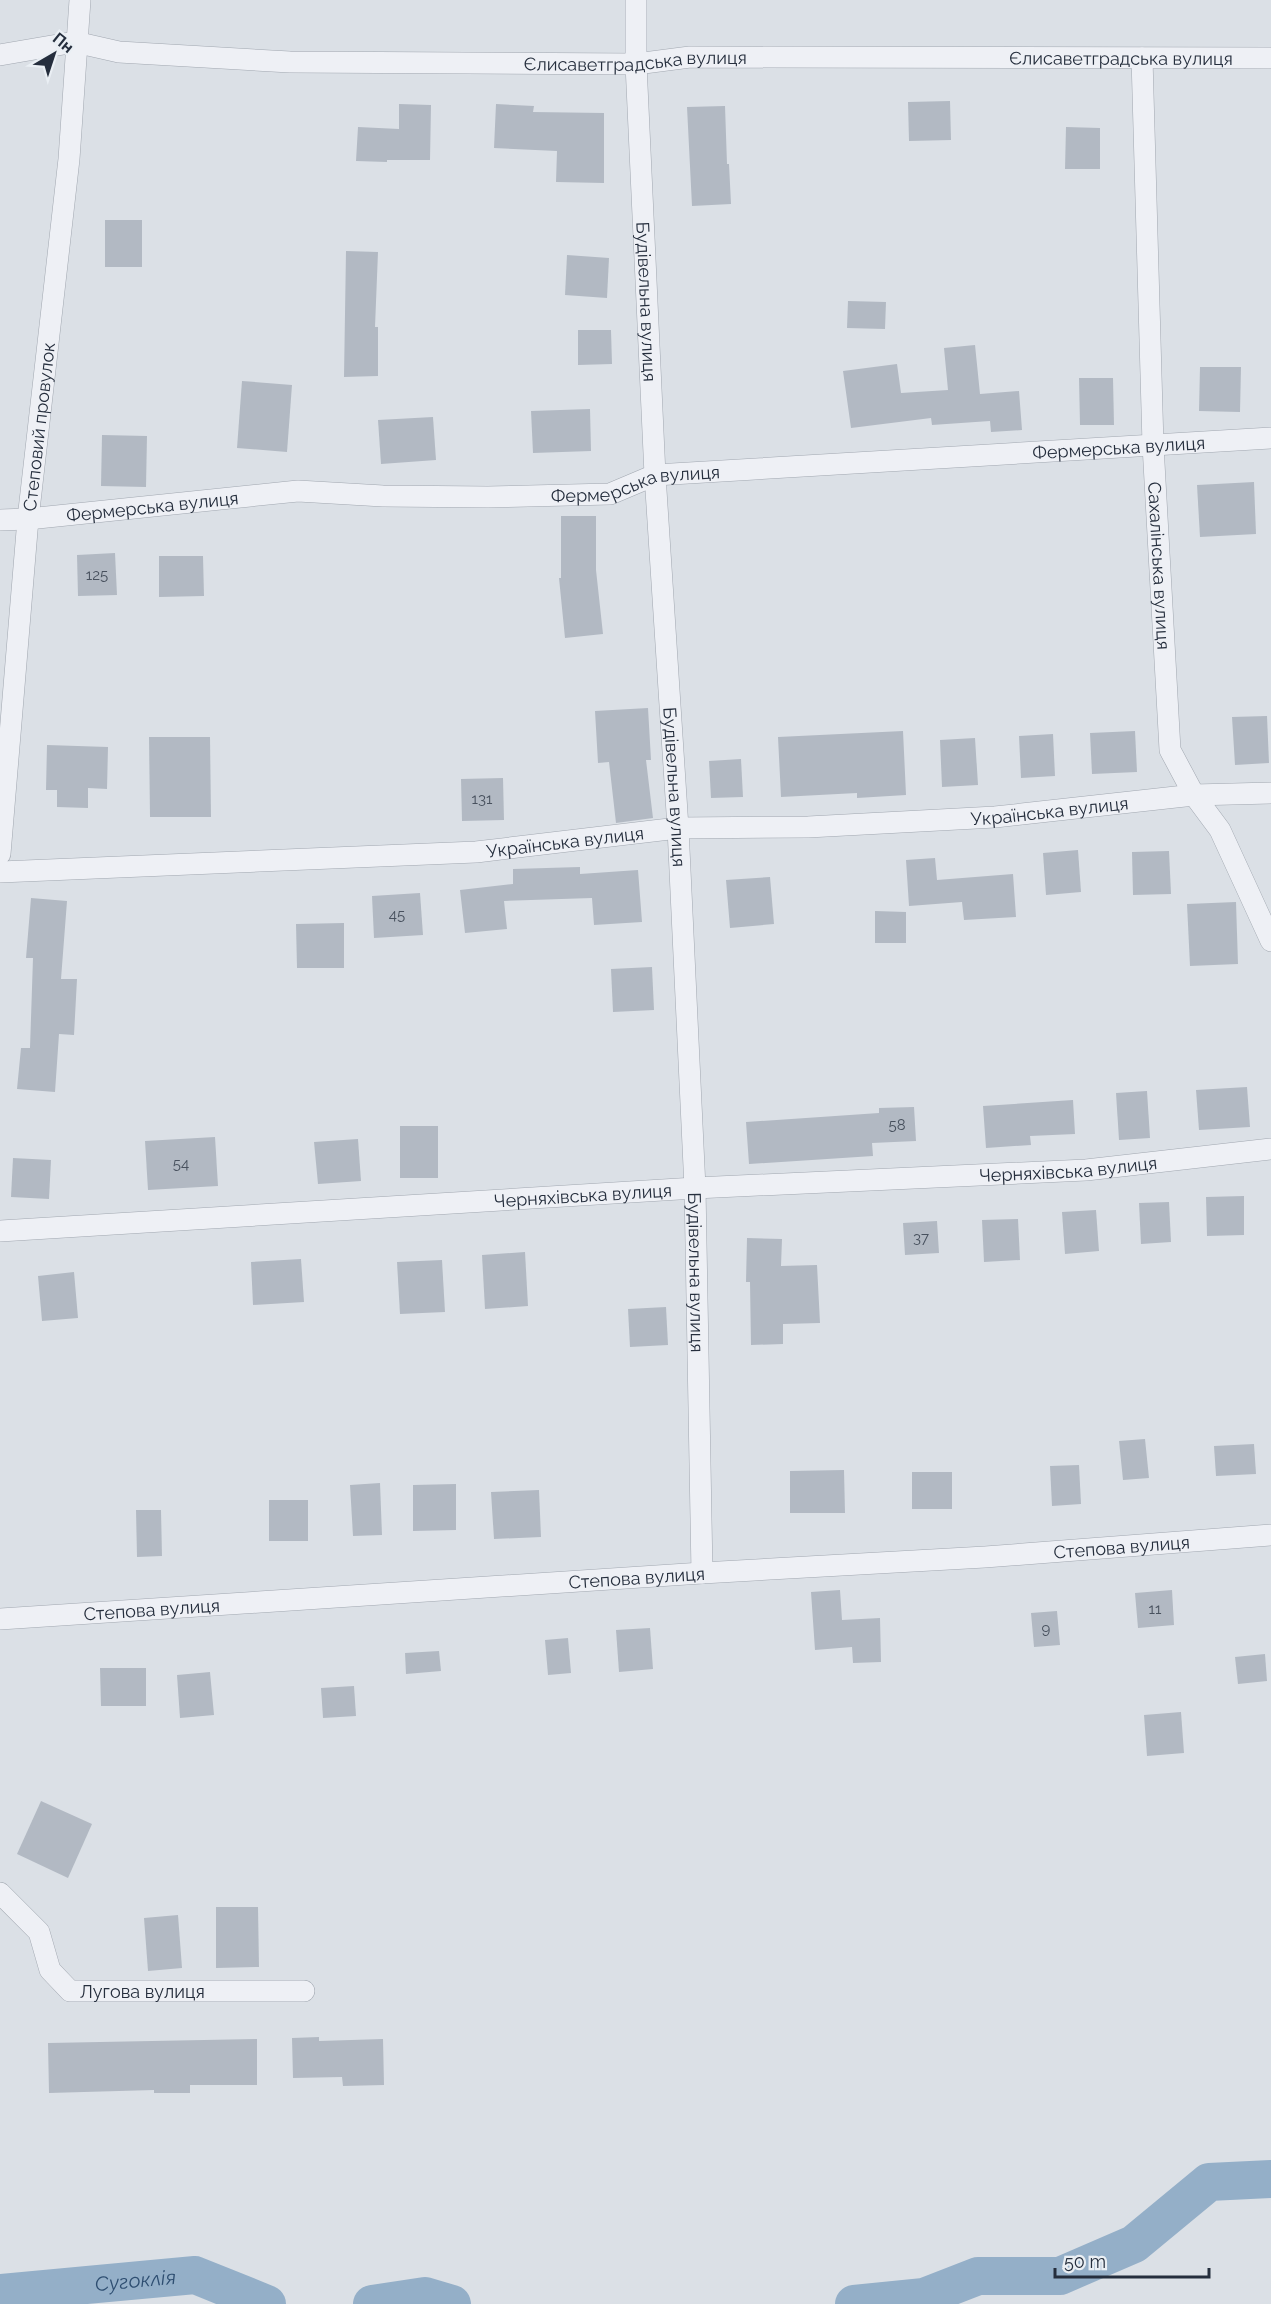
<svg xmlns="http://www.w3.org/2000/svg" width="1271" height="2304" viewBox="0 0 1271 2304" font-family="Raleway,sans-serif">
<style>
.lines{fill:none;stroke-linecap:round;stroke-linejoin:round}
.river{stroke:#94afc8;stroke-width:38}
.building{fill:#b2b9c3}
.minor-casing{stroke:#a1a7b0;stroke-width:22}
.minor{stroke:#eef0f5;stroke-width:21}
.labels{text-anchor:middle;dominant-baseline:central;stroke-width:5;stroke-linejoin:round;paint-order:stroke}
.number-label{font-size:15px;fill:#48515e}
.street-label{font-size:18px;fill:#252e3d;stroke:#eaeff4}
.water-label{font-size:20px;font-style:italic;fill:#2e4e71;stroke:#eaeff4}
</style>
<rect width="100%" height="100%" fill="#dbe0e6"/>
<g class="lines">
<g class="river">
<path id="s1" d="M0 2293 195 2275 267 2304"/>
<polyline points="372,2304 425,2296 452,2304"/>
<polyline points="854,2304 924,2297 978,2276 1060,2276 1134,2244 1209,2182 1271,2179"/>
</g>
</g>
<g class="building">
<polygon points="950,101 951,140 909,141 908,102"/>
<polygon points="399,104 431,105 430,160 387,160 387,162 356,161 358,127 399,129"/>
<polygon points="496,104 534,106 533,112 604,113 604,183 556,182 557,151 494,148"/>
<polygon points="725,106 727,164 729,164 731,204 692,206 687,107"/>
<polygon points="1066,127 1100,128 1100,169 1065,169"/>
<rect x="105" y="220" width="37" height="47"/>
<polygon points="346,251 378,252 375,327 378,327 378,376 344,377"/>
<polygon points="567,255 609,258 607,298 565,295"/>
<polygon points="848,301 886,302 885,329 847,328"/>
<polygon points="578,330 611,330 612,364 578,365"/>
<polygon points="975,345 980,394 1019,391 1022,430 991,432 990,421 932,425 931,418 851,428 843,371 897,364 901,393 948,390 944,348"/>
<polygon points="1200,367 1241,367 1240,412 1199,411"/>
<polygon points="1079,378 1113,378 1114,425 1080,425"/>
<polygon points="242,381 292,385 287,452 237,448"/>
<polygon points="590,409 591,451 533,453 531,411"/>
<polygon points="433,417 436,460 381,464 378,420"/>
<polygon points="102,435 147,436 146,487 101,486"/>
<polygon points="1254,482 1256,534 1200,537 1197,485"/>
<polygon points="561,516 596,516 596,570 603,634 565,638 559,578 561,578"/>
<polygon points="115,553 117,595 78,596 77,555"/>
<polygon points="159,556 203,556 204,596 159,597"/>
<polygon points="648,708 651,760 646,760 653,818 616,823 609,762 598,763 595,711"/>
<polygon points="1267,716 1269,763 1235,765 1232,717"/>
<polygon points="903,731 906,795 857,798 857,793 781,797 778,737"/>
<polygon points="1135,731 1137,772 1092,774 1090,733"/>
<polygon points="1053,734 1055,776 1021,778 1019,736"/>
<polygon points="149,737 210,737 211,817 150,817"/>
<polygon points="975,738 978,785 942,787 940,740"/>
<polygon points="47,745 108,747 107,789 88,788 88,808 57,807 57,790 46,790"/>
<polygon points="741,759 743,797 711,798 709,761"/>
<polygon points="503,778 504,820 462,821 461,779"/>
<polygon points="1078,850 1081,892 1046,895 1043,853"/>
<polygon points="1169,851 1171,894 1133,895 1132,852"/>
<polygon points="935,858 937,880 1013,874 1016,917 964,920 962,902 909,906 906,860"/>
<polygon points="580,867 580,874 638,870 642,922 594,925 592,898 504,901 507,929 465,933 460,890 513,884 513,869"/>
<polygon points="770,877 774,924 730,928 726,880"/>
<polygon points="420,893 423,935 374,938 372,896"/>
<polygon points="31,898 67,901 61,979 77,979 74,1035 59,1034 55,1092 17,1089 21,1048 30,1048 33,958 26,958"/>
<polygon points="1236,902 1238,964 1190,966 1187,904"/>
<polygon points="875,911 906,912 906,943 875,943"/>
<polygon points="344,923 344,968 297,968 296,924"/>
<polygon points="652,967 654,1010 613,1012 611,969"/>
<polygon points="1247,1087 1250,1127 1199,1130 1196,1090"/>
<polygon points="1147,1091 1150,1138 1119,1140 1116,1093"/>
<polygon points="1073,1100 1075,1134 1030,1136 1031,1145 986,1148 983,1106"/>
<polygon points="914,1107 916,1141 872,1143 873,1156 749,1164 746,1122 879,1113 879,1108"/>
<rect x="400" y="1126" width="38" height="52"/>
<polygon points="215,1137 218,1186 148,1190 145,1141"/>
<polygon points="358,1139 361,1181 318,1184 314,1142"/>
<polygon points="13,1158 51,1160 49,1199 11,1197"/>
<polygon points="1244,1196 1244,1235 1207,1236 1206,1197"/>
<polygon points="1169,1202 1171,1242 1141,1244 1139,1203"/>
<polygon points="1096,1210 1099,1251 1065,1254 1062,1212"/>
<polygon points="1018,1219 1020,1260 984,1262 982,1220"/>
<polygon points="937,1221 939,1253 905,1255 903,1223"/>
<polygon points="747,1238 782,1239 781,1266 817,1265 820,1323 783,1324 783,1344 751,1345 750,1282 746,1282"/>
<polygon points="525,1252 528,1306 485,1309 482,1255"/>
<polygon points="301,1259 304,1302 253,1305 251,1262"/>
<polygon points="442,1260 445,1312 400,1314 397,1262"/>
<polygon points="74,1272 78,1318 42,1321 38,1276"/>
<polygon points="666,1307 668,1345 630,1347 628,1309"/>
<polygon points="1145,1439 1149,1478 1123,1480 1119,1441"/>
<polygon points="1254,1444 1256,1474 1216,1476 1214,1446"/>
<polygon points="1079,1465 1081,1504 1052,1506 1050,1466"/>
<polygon points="844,1470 845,1513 790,1513 790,1471"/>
<rect x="912" y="1472" width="40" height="37"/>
<polygon points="380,1483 382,1535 353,1536 350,1485"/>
<polygon points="456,1484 456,1530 413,1531 413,1485"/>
<polygon points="539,1490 541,1537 494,1539 491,1492"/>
<rect x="269" y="1500" width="39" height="41"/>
<polygon points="136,1510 161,1510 162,1556 137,1557"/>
<polygon points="840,1590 842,1620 880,1618 881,1662 853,1663 852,1647 815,1650 811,1592"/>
<polygon points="1172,1590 1174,1625 1138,1628 1135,1593"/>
<polygon points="1057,1611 1060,1645 1034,1647 1031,1613"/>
<polygon points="650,1628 653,1669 619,1672 616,1630"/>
<polygon points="568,1638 571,1673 548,1675 545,1640"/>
<polygon points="439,1651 441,1671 406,1674 405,1653"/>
<polygon points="1265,1654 1267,1681 1238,1684 1235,1657"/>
<polygon points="100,1668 146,1668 146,1706 101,1706"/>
<polygon points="210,1672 214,1715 180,1718 177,1675"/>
<polygon points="354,1686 356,1716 323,1718 321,1688"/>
<polygon points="1181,1712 1184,1753 1147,1756 1144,1715"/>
<polygon points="41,1801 92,1824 68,1878 17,1854"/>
<polygon points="216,1907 258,1907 259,1967 216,1968"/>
<polygon points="178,1915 182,1968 148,1971 144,1918"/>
<polygon points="319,2037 319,2041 383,2039 384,2085 343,2086 342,2077 293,2078 292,2038"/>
<polygon points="257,2039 257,2085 190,2085 190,2093 154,2093 154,2090 49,2093 48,2043"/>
</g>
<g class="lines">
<defs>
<g id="minor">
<path id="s2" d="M636 0V64L655 475 678 828 695 1188 702 1573"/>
<path id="s3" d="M0 55 75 42 119 52 290 62 636 64 690 57 1271 58"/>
<path id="s4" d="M1142 58 1153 445 1170 750 1194 795 1220 830 1271 941"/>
<path id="s5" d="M0 520 28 519 298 491 383 496 488 497 610 494 655 475 1271 438"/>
<path id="s6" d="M0 854 28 519 69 159 80 0"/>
<path id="s7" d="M0 872 476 852 678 828 808 827 995 817 1194 795 1271 793"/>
<path id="s8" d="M0 1231 695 1188 1086 1170 1271 1149"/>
<path id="s9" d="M0 1619 702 1573 985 1557 1271 1535"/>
<path id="s10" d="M0 1893 39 1932 50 1970 70 1991H304"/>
</g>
</defs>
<use href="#minor" class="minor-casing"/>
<use href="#minor" class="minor"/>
</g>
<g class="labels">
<g class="number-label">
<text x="97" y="575">125</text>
<text x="482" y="799">131</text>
<text x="397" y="915">45</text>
<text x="897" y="1125">58</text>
<text x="181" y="1164">54</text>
<text x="921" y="1238">37</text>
<text x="1155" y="1609">11</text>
<text x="1046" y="1629">9</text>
</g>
<g class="street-label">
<text stroke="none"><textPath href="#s3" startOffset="1124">Єлисаветградська вулиця</textPath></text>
<text stroke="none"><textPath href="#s3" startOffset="638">Єлисаветградська вулиця</textPath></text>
<text stroke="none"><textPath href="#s2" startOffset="302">Будівельна вулиця</textPath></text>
<text stroke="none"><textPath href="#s6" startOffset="429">Степовий провулок</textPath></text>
<text stroke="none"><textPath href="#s5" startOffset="1125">Фермерська вулиця</textPath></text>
<text stroke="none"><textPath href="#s5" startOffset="639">Фермерська вулиця</textPath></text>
<text stroke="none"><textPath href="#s5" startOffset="153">Фермерська вулиця</textPath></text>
<text stroke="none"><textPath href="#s4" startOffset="508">Сахалінська вулиця</textPath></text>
<text stroke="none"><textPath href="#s2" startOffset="788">Будівельна вулиця</textPath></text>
<text stroke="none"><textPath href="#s7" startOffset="1052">Українська вулиця</textPath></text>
<text stroke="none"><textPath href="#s7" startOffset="566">Українська вулиця</textPath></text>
<text stroke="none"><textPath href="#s8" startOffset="1070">Черняхівська вулиця</textPath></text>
<text stroke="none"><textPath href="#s8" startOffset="584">Черняхівська вулиця</textPath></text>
<text stroke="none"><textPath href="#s2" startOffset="1274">Будівельна вулиця</textPath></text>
<text stroke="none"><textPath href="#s9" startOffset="1124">Степова вулиця</textPath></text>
<text stroke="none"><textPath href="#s9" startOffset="638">Степова вулиця</textPath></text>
<text stroke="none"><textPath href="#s9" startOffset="152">Степова вулиця</textPath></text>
<text stroke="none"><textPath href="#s10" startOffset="196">Лугова вулиця</textPath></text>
</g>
<g class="water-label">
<text stroke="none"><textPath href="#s1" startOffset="136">Сугоклія</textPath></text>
</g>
</g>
<g transform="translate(54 54) rotate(39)" stroke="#eaeff4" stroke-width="4.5" paint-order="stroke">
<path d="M0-4.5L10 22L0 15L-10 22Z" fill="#252e3d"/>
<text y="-9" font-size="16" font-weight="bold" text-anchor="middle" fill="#252e3d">Пн</text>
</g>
<path d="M1055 2268v9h154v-9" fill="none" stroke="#252e3d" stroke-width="3"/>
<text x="1064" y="2268" font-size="18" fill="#252e3d" stroke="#eaeff4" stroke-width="4.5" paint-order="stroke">50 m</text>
</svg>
